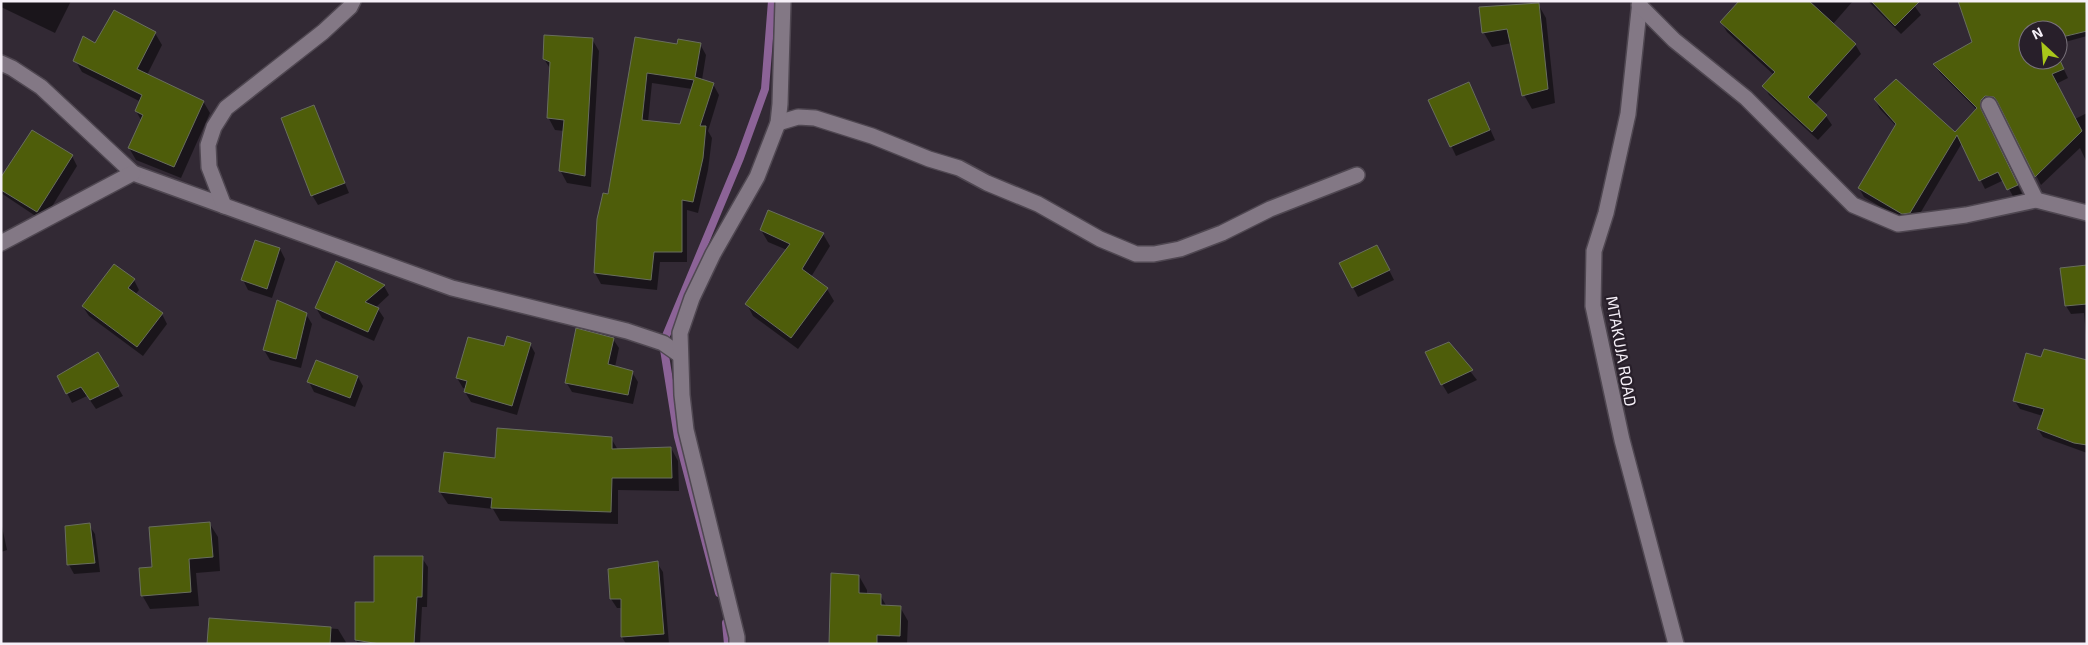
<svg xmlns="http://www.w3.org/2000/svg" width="2088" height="645" viewBox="0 0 2088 645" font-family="'Exo 2',sans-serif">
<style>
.shadow{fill:#0007;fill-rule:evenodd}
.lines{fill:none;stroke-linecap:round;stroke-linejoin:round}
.stream{stroke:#8c6397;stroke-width:8}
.building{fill:#4e5d0a;stroke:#696e5e;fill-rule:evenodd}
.minor-casing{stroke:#4f4751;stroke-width:18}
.minor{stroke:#837885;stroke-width:15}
.labels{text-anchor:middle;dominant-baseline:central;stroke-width:4.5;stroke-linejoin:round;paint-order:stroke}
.street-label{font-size:16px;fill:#f6f0f8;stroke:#281f2a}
</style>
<rect width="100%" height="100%" fill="#322934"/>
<g class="shadow">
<polygon points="1,1 71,1 55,33 1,7"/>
<polygon points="1741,1 1853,1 1833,24 1855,44 1861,54 1815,105 1826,116 1832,125 1818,140 1769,95 1764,86 1774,75 1727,32 1721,22"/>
<polygon points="1868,1 1911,1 1921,15 1901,34"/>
<polygon points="1959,1 2087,1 2087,36 2058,44 2058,30 2028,30 2028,60 2058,60 2058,57 2068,78 2056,84 2075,119 2087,113 2087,163 2080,148 2041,185 2002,108 2000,106 1991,105 1985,110 1985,119 2022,194 2014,198 2004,180 1985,189 1962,143 1915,222 1908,223 1864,197 1859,188 1896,126 1880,109 1875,100 1955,133 1977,110 1940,73 1935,65 1992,74"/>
<polygon points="1538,4 1546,18 1555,103 1532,109 1524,95 1512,43 1492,47 1484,33 1481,8"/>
<polygon points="155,33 162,45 147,75 203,101 210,113 181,178 136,160 129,148 141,120 136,111 141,102 82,72 75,60 96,45"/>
<path d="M636 38 678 45 700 44 706 55 702 80 713 84 719 95 708 131 712 138 708 170 698 213 687 210V262H660L657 290 601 284 595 273ZM652 83 692 89 681 125 648 122Z"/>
<polygon points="592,39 599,51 591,187 567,183 560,170 564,131 555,130 548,117 551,70 544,59"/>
<polygon points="1474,93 1495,140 1456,156 1430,101"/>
<polygon points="314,107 349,193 318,205 312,195"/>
<polygon points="72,156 77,166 43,221 1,193 1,180"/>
<polygon points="768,212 823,234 830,246 811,277 827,289 834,301 798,349 753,316 747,304 787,250 768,242 761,230"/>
<polygon points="255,242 280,249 285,259 272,298 248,290 243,280"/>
<polygon points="1382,256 1394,280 1358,297 1341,264"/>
<polygon points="337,263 384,286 389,295 375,308 378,309 384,318 374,341 322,318 316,308"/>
<polygon points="2087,265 2087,346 2084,313 2071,314 2066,306 2061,269"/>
<polygon points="134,280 139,290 135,295 162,314 167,324 143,356 89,316 83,307"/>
<polygon points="306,314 312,324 301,368 270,360 264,350"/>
<polygon points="613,339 619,348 615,367 632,372 638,382 633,404 572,392 566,382"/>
<polygon points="1448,343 1477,380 1448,394 1442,384"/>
<polygon points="530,344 535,353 517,415 471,402 465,392 466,389 463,388 457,378"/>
<polygon points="98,354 123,396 96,409 87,396 72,403 67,393"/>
<polygon points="2042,358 2087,424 2087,453 2043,437 2038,429 2043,416 2020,409 2014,400"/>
<polygon points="358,377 363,386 355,407 314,392 309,382"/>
<polygon points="611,438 618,450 671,448 678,461 679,491 618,490 618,524 500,521 493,509 448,504 440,492 496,459"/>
<polygon points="1,522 7,550 1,552"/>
<polygon points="210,524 218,537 220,571 196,573 199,606 150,609 142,595 153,568"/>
<polygon points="89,525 95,534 100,572 74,574 69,565"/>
<polygon points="422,558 428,567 427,607 422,607 420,644 358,644 356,640 376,604"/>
<polygon points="657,563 663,572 669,644 626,644 622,637 622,608 617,608 611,599"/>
<polygon points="859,576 867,590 867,594 880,595 887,607 900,607 908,621 907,644 830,644"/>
<polygon points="210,620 338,629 347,644 208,644"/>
</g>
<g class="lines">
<g class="stream">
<polyline points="719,593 678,437 663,343 740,158 765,89 772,1"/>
<polyline points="726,623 728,644"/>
</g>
</g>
<g class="building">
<polygon points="1739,1 1809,1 1856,44 1808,97 1827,115 1812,132 1762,86 1775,72 1720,22"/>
<polygon points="1871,1 1920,1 1895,26"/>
<polygon points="1958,1 2086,1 2087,31 2058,38 2058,30 2028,30 2028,60 2058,60 2058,56 2064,69 2052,74 2082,131 2035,177 1997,101 1994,97 1985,96 1981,100 1981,109 2018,185 2007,190 1998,172 1979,181 1957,135 1910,213 1902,214 1858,188 1896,124 1874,99 1896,79 1955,132 1977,108 1933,64 1972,42"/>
<polygon points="1539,3 1548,89 1522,96 1507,29 1482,33 1479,7"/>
<polygon points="114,10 156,32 137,69 204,101 174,167 128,148 143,115 135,111 142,95 73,61 83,36 95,43"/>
<polygon points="544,35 593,38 585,176 559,171 564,120 547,118 550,62 543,59"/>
<path d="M635 37 677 44 678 39 701 43 695 77 714 83 700 126H706L703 158 693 202 682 200V252H654L651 280 594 273 597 219 603 193 608 194ZM647 73 694 80 680 124 642 120Z"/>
<polygon points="1469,82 1490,130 1450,147 1428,100"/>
<polygon points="314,105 345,183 311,196 281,118"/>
<polygon points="32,130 73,155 37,212 1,190 1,177"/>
<polygon points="768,210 824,233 802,269 828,288 791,338 745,304 790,244 760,230"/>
<polygon points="255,240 280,248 267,289 241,280"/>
<polygon points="1377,245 1390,270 1352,288 1339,263"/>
<polygon points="336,261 385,285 365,302 379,308 368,332 315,308"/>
<polygon points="114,264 135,279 128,288 163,313 137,347 82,306"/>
<polygon points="2087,265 2087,304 2065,306 2060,268"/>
<polygon points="277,300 307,313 296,359 263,350"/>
<polygon points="576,328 614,338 608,364 633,371 628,395 565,383"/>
<polygon points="507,336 531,343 512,406 464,392 467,381 456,378 468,337 504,346"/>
<polygon points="1449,342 1473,370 1441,385 1425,352"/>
<polygon points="2044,349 2087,360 2087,445 2074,443 2037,429 2044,409 2013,401 2026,353 2041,357"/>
<polygon points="98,352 119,386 90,400 81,387 66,394 57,376"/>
<polygon points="316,360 358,376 350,398 307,382"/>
<polygon points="497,428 612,437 612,449 671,447 672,478 612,478 611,512 491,508 492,498 439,492 444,452 495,458"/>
<polygon points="210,522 213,557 189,559 191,592 141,596 139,568 152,567 149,527"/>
<polygon points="90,523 95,563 67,565 65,526"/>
<polygon points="374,556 423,556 422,597 417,597 414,644 380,644 355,640 355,602 374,602"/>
<polygon points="658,561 664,634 621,637 621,599 610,599 608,569"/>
<polygon points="831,573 859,575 859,593 881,594 881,605 901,606 900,636 877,635 877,644 829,644"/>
<polygon points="209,618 331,627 330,644 207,644"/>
</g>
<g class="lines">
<defs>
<g id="minor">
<polyline points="1640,1 1628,114 1606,213 1594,251 1593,306 1622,440 1676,644"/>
<polyline points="1639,5 1674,40 1746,98 1853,205 1898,224 1966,215 2036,200 2087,213"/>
<polyline points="1,63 12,68 41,87 133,173 452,288 627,331 663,343 680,355"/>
<polyline points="1989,105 2036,200"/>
<polyline points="778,123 798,117 815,118 872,136 929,159 959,168 987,183 1038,204 1100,239 1136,254 1154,254 1180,249 1222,233 1270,209 1357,175"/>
<polyline points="224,206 209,167 208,145 214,127 226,108 323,32 350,7 353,1"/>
<polyline points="1,243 133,173"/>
<polyline points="737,644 737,637 686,430 682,395 680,333 692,298 713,254 757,177 778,123 780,104 783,1"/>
</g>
</defs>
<use href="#minor" class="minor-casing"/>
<use href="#minor" class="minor"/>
</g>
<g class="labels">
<g class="street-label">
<text transform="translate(1622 351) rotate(80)">MTAKUJA ROAD</text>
</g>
</g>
<rect width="2088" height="645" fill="none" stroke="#f6f0f8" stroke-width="5"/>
<g transform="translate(2043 45) rotate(334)"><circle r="24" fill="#281f2a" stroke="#7a737c"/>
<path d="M0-4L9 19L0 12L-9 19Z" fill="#a9c71a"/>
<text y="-8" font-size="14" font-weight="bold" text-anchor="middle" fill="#f6f0f8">N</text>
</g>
</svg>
